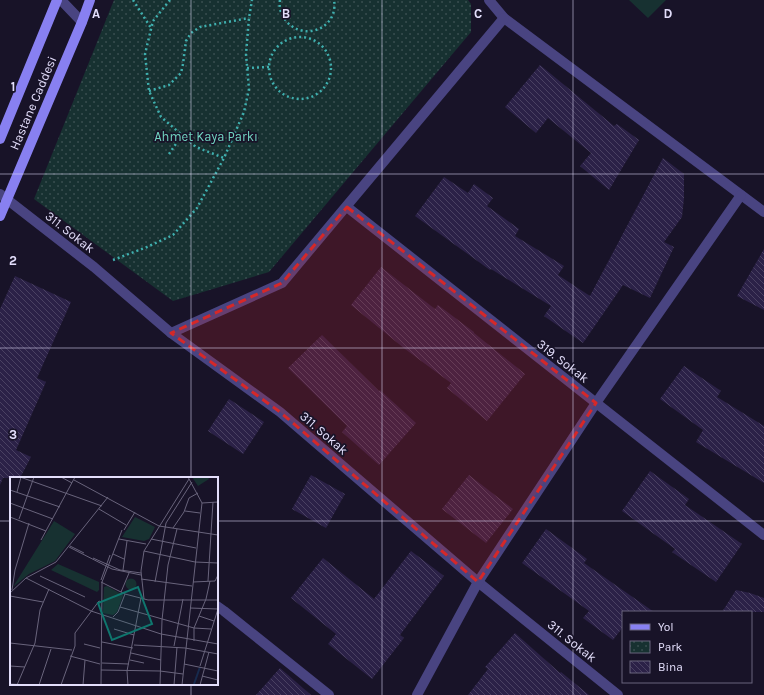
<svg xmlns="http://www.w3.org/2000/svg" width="764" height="695" viewBox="0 0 764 695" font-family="Karla,sans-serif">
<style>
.park{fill:url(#park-dots)}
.pitch{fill:#173131}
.building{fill:url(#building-back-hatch)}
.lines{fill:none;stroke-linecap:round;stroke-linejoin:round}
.path{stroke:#3fafae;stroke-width:2.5;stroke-dasharray:2 3;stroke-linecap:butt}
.minor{stroke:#494481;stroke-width:10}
.secondary{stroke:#8880f1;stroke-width:10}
.marked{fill:#d62828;fill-opacity:0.2;stroke:#d62828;stroke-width:3;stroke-dasharray:8 5;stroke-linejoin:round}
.grid{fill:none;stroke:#e3defb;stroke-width:1;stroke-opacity:0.55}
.labels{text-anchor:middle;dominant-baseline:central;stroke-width:3.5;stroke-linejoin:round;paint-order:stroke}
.street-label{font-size:13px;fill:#e3defb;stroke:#181328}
.park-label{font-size:13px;fill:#71d4c1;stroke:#181328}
.inset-river{fill:none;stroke:#172a4d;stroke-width:2}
.inset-road{fill:none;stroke:#69647c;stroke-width:1}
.view{fill:#0f766e;fill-opacity:0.15;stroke:#0f766e;stroke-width:2}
.inset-edge{fill:none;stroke:#e3defb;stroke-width:2}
.grid-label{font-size:13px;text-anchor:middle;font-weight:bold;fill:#e3defb;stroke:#181328;stroke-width:3.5;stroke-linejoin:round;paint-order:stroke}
</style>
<defs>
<pattern id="park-dots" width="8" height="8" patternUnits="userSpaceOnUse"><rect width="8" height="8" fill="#173131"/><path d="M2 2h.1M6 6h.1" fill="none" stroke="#394e50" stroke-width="1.8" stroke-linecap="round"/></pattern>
<pattern id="building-back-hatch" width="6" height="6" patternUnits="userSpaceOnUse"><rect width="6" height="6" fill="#2b2147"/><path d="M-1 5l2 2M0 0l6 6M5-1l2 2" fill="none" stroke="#4a4162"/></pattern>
</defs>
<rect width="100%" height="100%" fill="#181328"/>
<polygon class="park" points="114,0 468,0 471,4 471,32 269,272 173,301 34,199"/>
<polygon class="pitch" points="629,0 666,0 648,18"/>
<g class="building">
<polygon points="540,65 614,126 617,124 639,140 609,190 580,166 591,153 548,118 536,133 505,107"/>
<polygon points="663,158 684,174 684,198 682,217 664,242 674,247 650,298 623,285 583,343 544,316 551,306 491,269 490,270 415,216 444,177 468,193 474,184 493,198 487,206 519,229 515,236 564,266 558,275 590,296"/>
<polygon points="764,249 764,310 737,296"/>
<polygon points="381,267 435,309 438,305 474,332 474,333 525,374 487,421 447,388 451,383 405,349 351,305"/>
<polygon points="15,276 71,302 37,378 46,382 16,450 31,457 20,478 3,478 0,485 0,309"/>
<polygon points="322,335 379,391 380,390 416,423 379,465 342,432 347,426 288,368"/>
<polygon points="684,366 721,391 717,397 764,426 764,483 696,442 703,430 660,399"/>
<polygon points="229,399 264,422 243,454 208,431"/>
<polygon points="650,471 689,499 685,505 742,544 716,582 672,552 675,549 622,511"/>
<polygon points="311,475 345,494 326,528 292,509"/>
<polygon points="469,475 513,509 486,543 442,509"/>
<polygon points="546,529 587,559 584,563 654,612 623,612 623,627 613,640 583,618 589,611 522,563"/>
<polygon points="411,551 444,576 400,635 404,638 372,679 328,644 336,634 291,598 323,558 374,599"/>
<polygon points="736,590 750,593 764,598 764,612 722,612"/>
<polygon points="515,633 560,673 561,672 589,695 468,695 488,669 485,667"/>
<polygon points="280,668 311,695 256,695"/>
</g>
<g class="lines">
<g class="path">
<polyline points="133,0 151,28"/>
<polyline points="170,0 153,21 145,54 149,91 161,117 196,147 224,158"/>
<path d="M280 0C279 6 280 12 284 18 300 43 339 30 334 0"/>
<circle cx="300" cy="68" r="31"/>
<polyline points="247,68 269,67"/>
<polyline points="149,91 169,85 181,73 183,64 186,41 191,33 200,27 249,18"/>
<polyline points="169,154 182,135"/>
<polyline points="113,260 147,247 173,235 197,208 224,158 244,112 249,89 246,54 249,18 252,0"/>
</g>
<g class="minor">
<polyline points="61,0 82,22"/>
<polyline points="489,0 504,18 764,212"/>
<polyline points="0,194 94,267 171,333 280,412 478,582 618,695"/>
<polyline points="347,207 764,535"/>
<polyline points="171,333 282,283 504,18"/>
<polyline points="217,606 224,611 329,695"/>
<polyline points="417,695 478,582 596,403 741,195"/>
</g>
<g class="secondary">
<polyline points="0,139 57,0"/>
<polyline points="0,216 82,22 90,0"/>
</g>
</g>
<path class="marked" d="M347 207 596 403 478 582 280 412 171 333 282 283Z"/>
<path class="grid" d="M191 0V478M382 0V695M573 0V695M0 174H764M0 348H764M0 521H11M217 521H764M191 684V695"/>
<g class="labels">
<g class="street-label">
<text transform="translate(33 103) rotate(-67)">Hastane Caddesi</text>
<text transform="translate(70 232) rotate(38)">311. Sokak</text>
<text transform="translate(563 361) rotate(38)">319. Sokak</text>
<text transform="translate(324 433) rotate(41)">311. Sokak</text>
<text transform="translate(572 641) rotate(39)">311. Sokak</text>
</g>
<g class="park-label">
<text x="206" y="136">Ahmet Kaya Parkı</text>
</g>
</g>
<g transform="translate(10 477)">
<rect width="208" height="208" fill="#181328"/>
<path d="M182 0H198L199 2 188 9Z" fill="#173131"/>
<path d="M125 40 145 50 139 62 134 64 112 60ZM44 44 65 57 45 84 19 97 3 110ZM48 87 89 105V113L87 115 41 93ZM97 109 113 118 107 135 103 138 93 136 94 110Z" fill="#173131"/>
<path d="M115.5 107a5.5 5.5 0 1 1 11 0a5.5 5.5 0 1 1-11 0Z" fill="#173131"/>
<path class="inset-river" d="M184 207 190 190"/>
<path class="inset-road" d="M10 0 92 29M51 0 62 6M64 3 149 49 208 58M0 13 50 30M7 15 11 0M0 26 43 42M192 26 208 25M89 32 116 48M175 34 190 36M0 40 36 54M9 42 24 0M163 51 174 35 179 21 188 16M114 53 125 35M109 62 136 67M141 62 186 71M31 63 65 0M60 69 74 76M59 70 102 92 131 98M134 74 185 85 208 86M103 77 114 82M83 81 110 93 131 96M113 93 117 64M30 99 75 120M16 101 81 134 151 157 208 167M131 102 182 109M91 103 100 78M198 104 203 25M91 105 115 117 138 123H208M145 105 156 46 182 5M183 105 205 104 208 98M2 113 5 93 19 46M111 115 119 96M0 116 16 101 46 85 98 20M0 119 33 125M134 122 131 94 134 74 179 2M110 130 184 151 201 152M180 131 208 132M189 139 204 144M103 140 108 135 115 117M104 152 124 158M184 164V151L196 122 200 104M92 165 123 171M0 166 62 173M74 167 90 171M124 168 175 171 208 177M164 169 173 122M121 176 151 183M60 179 90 187M120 183 134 186M92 186 119 187M174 187 208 194M0 189 15 190M190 189 208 132M91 193 150 194 173 197M192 199 208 203M0 207 22 208M7 208 25 166 30 133 39 112M29 208 41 172M51 208 65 169V156L89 124 91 125M73 208 75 183M91 208 92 105 112 53M118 208 117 194 131 121M150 208 152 143 158 88 167 52M164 208 167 170M172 208 192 26 178 0M190 208 199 175"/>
<path class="view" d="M128 110 142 147 102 163 88 126Z"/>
<rect width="208" height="208" class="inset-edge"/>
</g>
<g class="grid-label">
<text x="96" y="18">A</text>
<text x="286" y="18">B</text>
<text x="478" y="18">C</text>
<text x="668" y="18">D</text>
<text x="13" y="91">1</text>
<text x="13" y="265">2</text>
<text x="13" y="439">3</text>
</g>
<rect x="622" y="611" width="130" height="72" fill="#181328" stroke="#69647c"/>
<rect x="630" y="624" width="20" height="6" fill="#8880f1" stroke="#69647c"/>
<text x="658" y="631" font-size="12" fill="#e3defb">Yol</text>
<rect x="630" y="641" width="20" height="12" fill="url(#park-dots)" stroke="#69647c"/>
<text x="658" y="651" font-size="12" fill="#e3defb">Park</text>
<rect x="630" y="661" width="20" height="12" fill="url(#building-back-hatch)" stroke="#69647c"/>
<text x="658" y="671" font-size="12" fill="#e3defb">Bina</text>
</svg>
